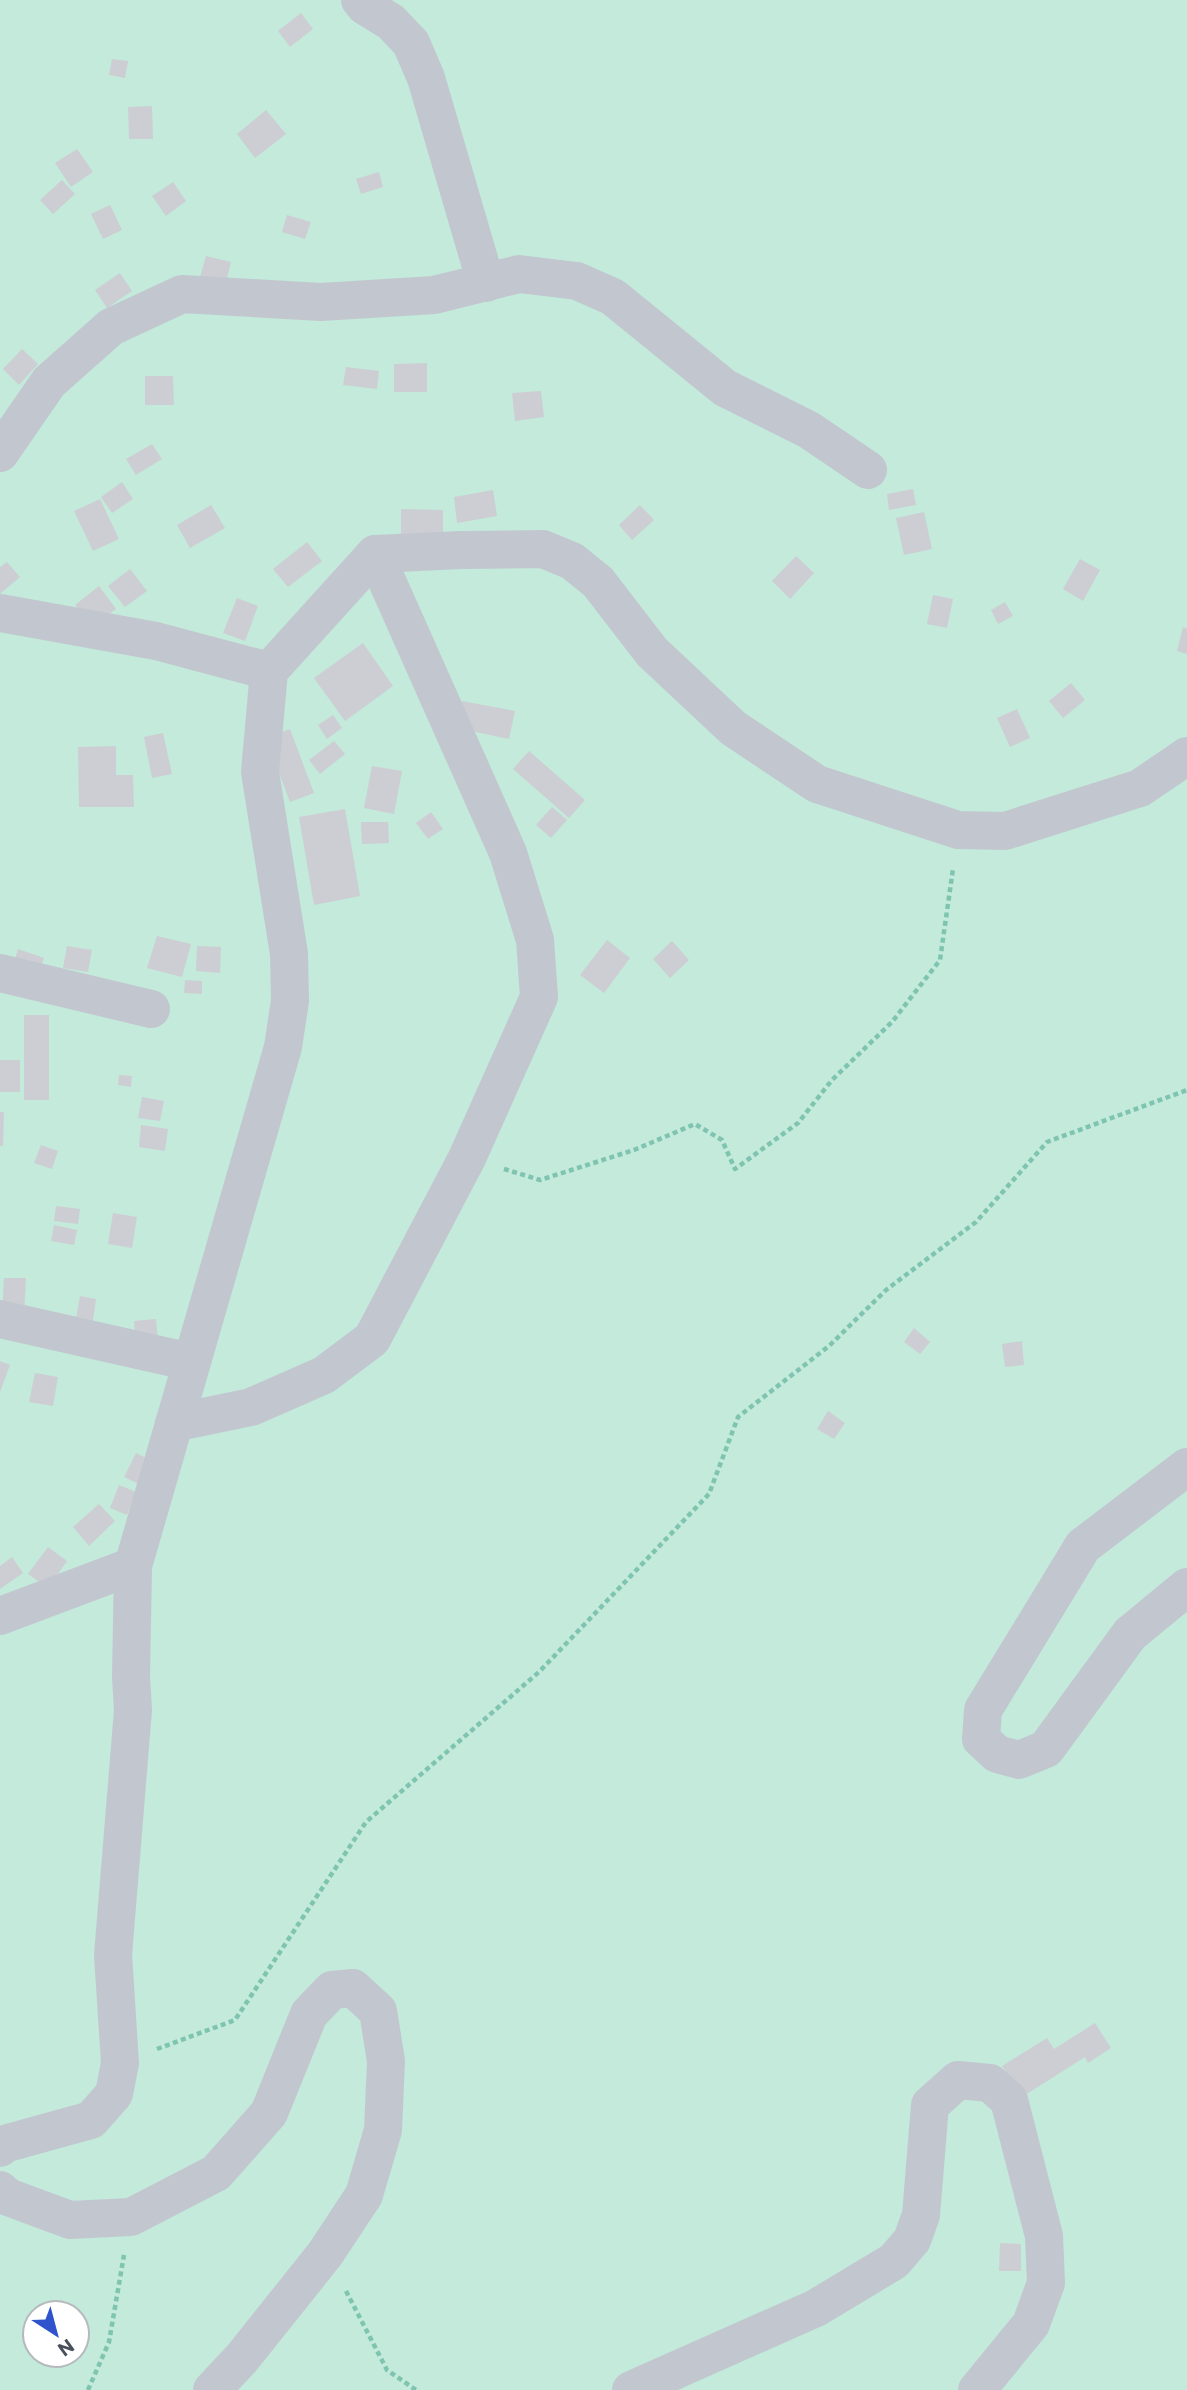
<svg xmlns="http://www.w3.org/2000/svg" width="1187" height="2390" viewBox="0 0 1187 2390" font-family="Commissioner,sans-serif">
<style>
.green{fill:#c3eada;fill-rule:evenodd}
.building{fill:#cdced3}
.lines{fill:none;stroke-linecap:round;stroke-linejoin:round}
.path{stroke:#7fc4b0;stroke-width:4.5;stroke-dasharray:5 3.5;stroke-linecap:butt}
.minor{stroke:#c2c7cf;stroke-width:38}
</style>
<rect width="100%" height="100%" fill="#f2f0ef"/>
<path class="green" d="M0 0H1187V2390H0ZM35 2313H77V2355H35Z"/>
<g class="building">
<polygon points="301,13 313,29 290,47 278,31"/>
<polygon points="112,59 128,61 125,78 109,75"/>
<polygon points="152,106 153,139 129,139 128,107"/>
<polygon points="266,110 286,134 255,158 237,134"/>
<polygon points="77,149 93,172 71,187 55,163"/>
<polygon points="379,172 383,187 361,194 356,179"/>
<polygon points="62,180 75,194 53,214 40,200"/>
<polygon points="173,182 186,201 166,216 152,196"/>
<polygon points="110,205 122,230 103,239 91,214"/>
<polygon points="287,215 311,222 305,239 282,232"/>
<polygon points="206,256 231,262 225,286 199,280"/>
<polygon points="120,273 132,291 107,308 95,290"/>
<polygon points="22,349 38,364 19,385 3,369"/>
<polygon points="427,363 427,392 394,392 394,364"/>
<polygon points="346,367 379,371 377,389 343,385"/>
<polygon points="145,376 173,376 174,405 145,405"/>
<polygon points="541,391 544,417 515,421 512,393"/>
<polygon points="152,444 162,459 136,475 126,459"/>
<polygon points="122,482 133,499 112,513 101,497"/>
<polygon points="913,489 916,505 889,510 887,494"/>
<polygon points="493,490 497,516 457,523 454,497"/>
<polygon points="100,499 119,539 93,551 74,511"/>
<polygon points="211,505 225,528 190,548 177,525"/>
<polygon points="640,505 654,520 632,540 619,525"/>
<polygon points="401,509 443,510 443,538 401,537"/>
<polygon points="924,512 932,549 904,555 896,518"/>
<polygon points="307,542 322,561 288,587 273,569"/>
<polygon points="796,556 814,573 790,599 772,581"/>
<polygon points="1080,559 1100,570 1083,601 1063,589"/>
<polygon points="7,562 20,577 0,594 0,567"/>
<polygon points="130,569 147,591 125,607 108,586"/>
<polygon points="99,586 116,609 92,626 75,605"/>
<polygon points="933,595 953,599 947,628 927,624"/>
<polygon points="237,598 258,606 245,641 223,633"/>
<polygon points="1005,602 1013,616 998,624 991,610"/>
<polygon points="1183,627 1187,629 1187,654 1177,651"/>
<polygon points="363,643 393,686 345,721 314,678"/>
<polygon points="1071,683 1085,700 1063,718 1049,701"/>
<polygon points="462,701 515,711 509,739 457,728"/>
<polygon points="1017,709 1030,738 1010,747 997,718"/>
<polygon points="333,715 342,728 327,739 318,725"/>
<polygon points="290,729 314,793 290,802 266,738"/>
<polygon points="163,733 172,774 152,778 144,737"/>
<polygon points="334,741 345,754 320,774 309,760"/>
<polygon points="116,746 116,775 133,775 134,807 79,807 78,747"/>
<polygon points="529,751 585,800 569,818 513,769"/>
<polygon points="372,766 402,771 394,814 364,808"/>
<polygon points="552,807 567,820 551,838 536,825"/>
<polygon points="345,809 360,896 314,905 299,817"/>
<polygon points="431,812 443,829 428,839 416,823"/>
<polygon points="361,822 388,822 389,843 362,844"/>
<polygon points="157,936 191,944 182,977 147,968"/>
<polygon points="607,940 630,958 604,993 580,975"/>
<polygon points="672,941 689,960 670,978 653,959"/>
<polygon points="67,946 92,950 88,972 63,968"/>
<polygon points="197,946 221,947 220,973 196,971"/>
<polygon points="18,949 44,958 37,977 12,970"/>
<polygon points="185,980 202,981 202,994 184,993"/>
<rect x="24" y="1015" width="25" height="85"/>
<rect x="0" y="1060" width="20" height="32"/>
<polygon points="119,1075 132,1076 131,1087 118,1085"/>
<polygon points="142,1097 164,1101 160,1121 138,1118"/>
<polygon points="0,1112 4,1112 3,1146 0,1146"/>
<polygon points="141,1125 168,1129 165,1151 139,1147"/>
<polygon points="41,1145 58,1151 52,1169 34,1163"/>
<polygon points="56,1206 80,1209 78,1224 54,1221"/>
<polygon points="113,1213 137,1217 132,1248 108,1244"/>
<polygon points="54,1225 77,1230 74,1245 51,1241"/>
<polygon points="4,1278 26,1278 24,1316 2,1316"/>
<polygon points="80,1296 96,1299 92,1328 75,1324"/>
<polygon points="156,1319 158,1341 136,1343 134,1321"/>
<polygon points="914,1328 930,1342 920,1354 904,1342"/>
<polygon points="1022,1341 1024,1365 1005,1367 1002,1344"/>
<polygon points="0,1361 10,1365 0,1392"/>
<polygon points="35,1373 58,1377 53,1406 29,1402"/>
<polygon points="828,1411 845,1423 834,1439 817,1429"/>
<polygon points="136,1453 154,1462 143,1486 124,1477"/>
<polygon points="119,1485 136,1492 127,1515 110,1508"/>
<polygon points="99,1504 115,1521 89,1546 73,1527"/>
<polygon points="48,1547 67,1561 48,1588 28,1574"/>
<polygon points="12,1557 23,1573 0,1589 0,1566"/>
<polygon points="1095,2023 1111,2048 1088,2063 1085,2057 1022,2097 1002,2066 1047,2038 1054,2049"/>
<polygon points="1000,2243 1021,2244 1021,2271 999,2271"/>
</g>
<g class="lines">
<g class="path">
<polyline points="504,1169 540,1180 634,1150 695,1124 722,1140 735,1169 798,1123 832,1080 892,1022 940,960 953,869"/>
<polyline points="157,2049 235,2020 366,1822 539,1672 709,1494 738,1417 829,1346 886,1290 976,1222 1047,1142 1187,1090"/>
<polyline points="346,2291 387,2370 416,2390"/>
<polyline points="88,2390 109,2342 124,2255"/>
</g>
<g class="minor">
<polyline points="360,0 365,6 391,22 411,43 426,78 486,283"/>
<polyline points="0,453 49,382 111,327 182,294 321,302 434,295 519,274 577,281 613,297 725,388 809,430 868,470"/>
<polyline points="0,613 156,641 269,671"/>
<polyline points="0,973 151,1009"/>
<polyline points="0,1319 191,1362"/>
<polyline points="174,1423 251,1407 324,1375 372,1339 467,1158 539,997 535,940 508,853 375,554"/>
<polyline points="1187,1467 1083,1546 983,1710 981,1739 997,1754 1019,1760 1046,1749 1130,1634 1187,1587"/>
<polyline points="0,1616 133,1566"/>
<polyline points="0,2148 4,2144 91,2120 114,2094 120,2063 113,1955 133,1710 131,1677 133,1566 283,1047 290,1001 289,954 260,772 269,671 375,554 462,550 543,549 572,561 598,582 652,652 733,728 817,784 958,830 1005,831 1140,788 1187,756"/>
<polyline points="0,2190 8,2197 70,2220 131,2217 216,2173 269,2113 309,2014 332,1990 353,1988 378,2011 386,2061 383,2130 364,2195 325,2254 242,2358 212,2390"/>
<polyline points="631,2390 816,2308 894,2261 912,2240 921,2215 930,2105 958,2080 990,2083 1009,2100 1044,2236 1046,2283 1031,2324 977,2390"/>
</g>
</g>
<g transform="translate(56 2334) rotate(144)"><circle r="33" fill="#ffffff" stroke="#b6b9bd" stroke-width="2"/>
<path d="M0-5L12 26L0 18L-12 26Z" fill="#2e53cd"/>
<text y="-10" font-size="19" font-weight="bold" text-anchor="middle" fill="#494f5b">N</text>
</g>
</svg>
